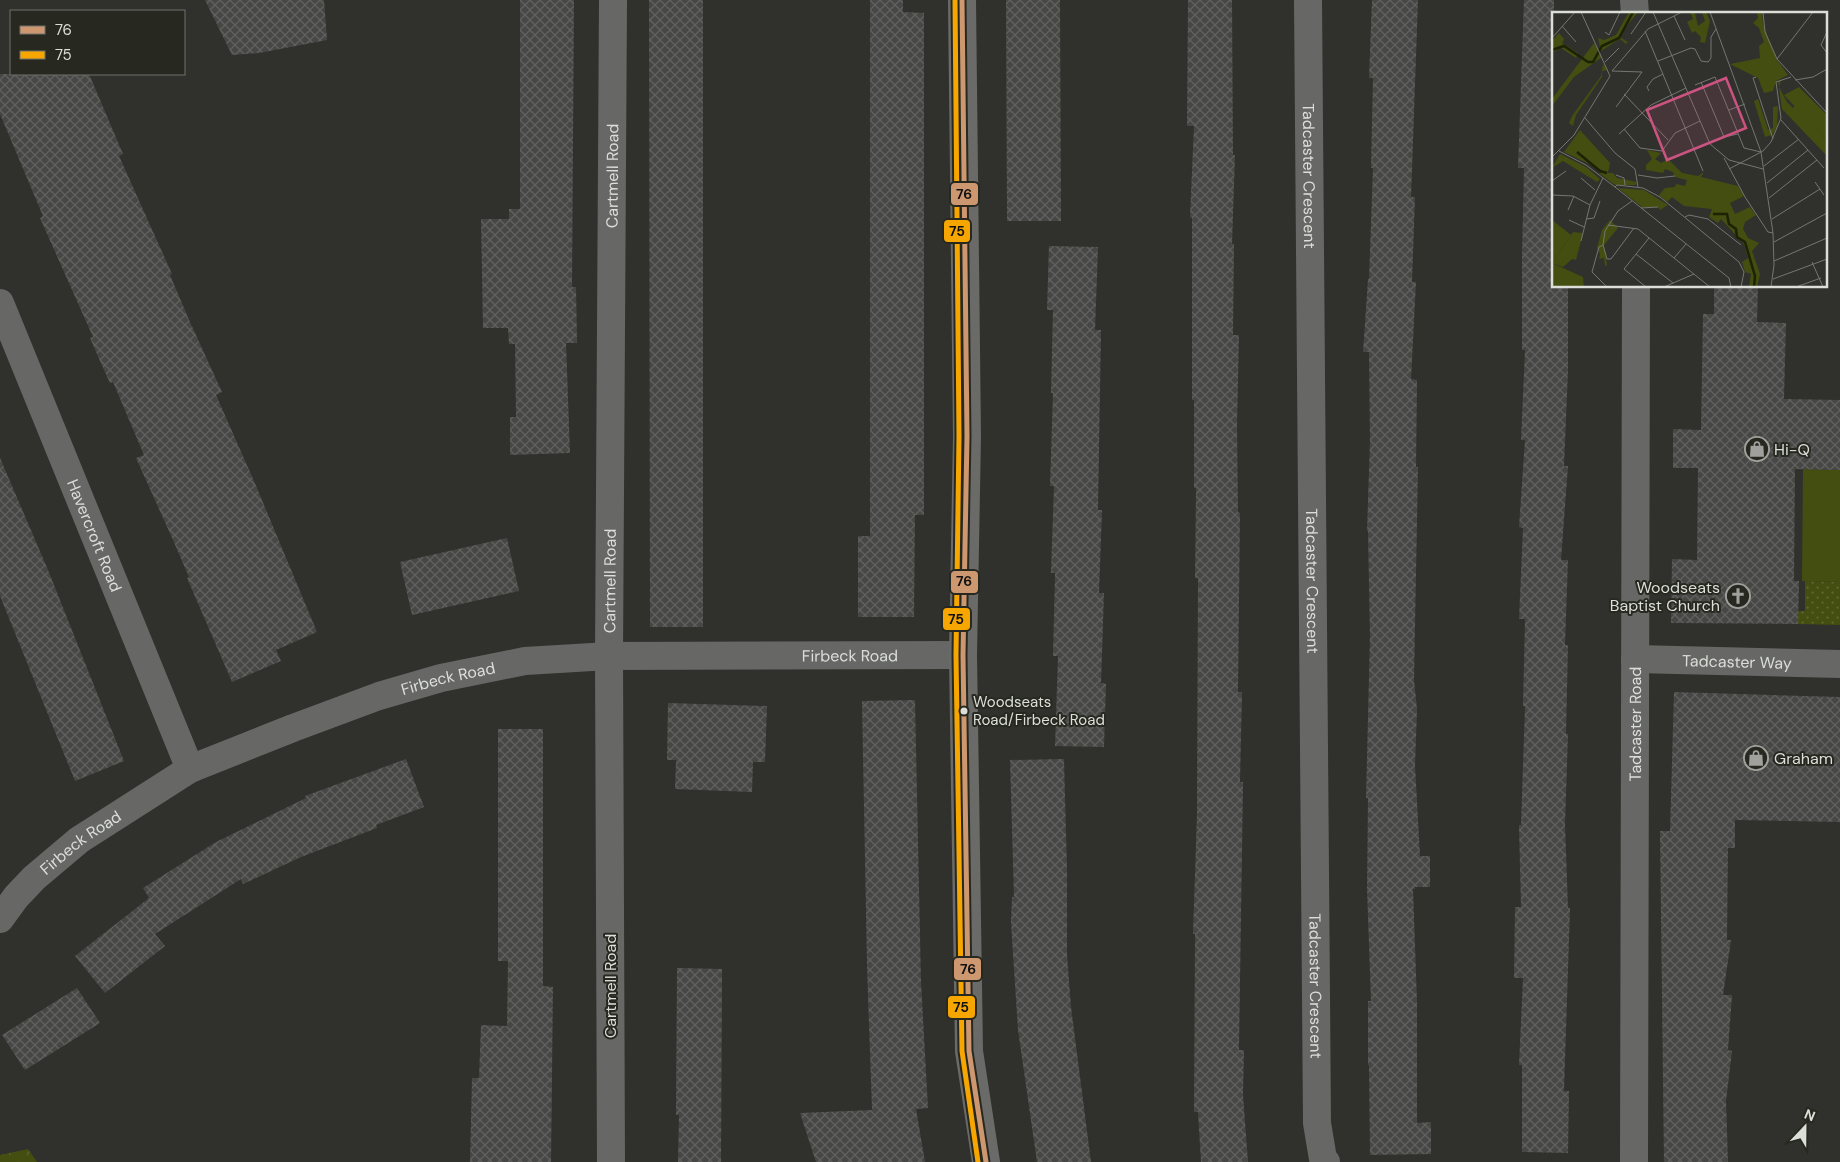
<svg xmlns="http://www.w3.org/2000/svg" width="1840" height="1162" viewBox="0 0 1840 1162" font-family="'DM Sans',sans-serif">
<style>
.grass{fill:url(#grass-dots)}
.forest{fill:url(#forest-crowns)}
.garden{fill:#434e10}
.building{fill:url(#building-cross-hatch)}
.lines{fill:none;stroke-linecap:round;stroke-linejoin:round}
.street{stroke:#676866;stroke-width:28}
.secondary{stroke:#6a6b68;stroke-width:28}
.bus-1-casing{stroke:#272921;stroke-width:9}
.bus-2-casing{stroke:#272921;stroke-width:9}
.bus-1{stroke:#cd976f;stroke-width:5}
.bus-2{stroke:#f7a600;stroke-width:5}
.bus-dot{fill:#dcded8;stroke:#272921;stroke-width:2}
.labels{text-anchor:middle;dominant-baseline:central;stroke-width:4;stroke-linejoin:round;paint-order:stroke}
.bus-label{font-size:15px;fill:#dcded8;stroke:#272921;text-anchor:start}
.street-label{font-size:16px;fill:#dcded8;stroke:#272921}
.poi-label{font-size:16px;fill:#dcded8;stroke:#272921;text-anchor:start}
.inset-river{fill:none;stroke:#1c2204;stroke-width:2.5}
.inset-road{fill:none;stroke:#757671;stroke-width:1}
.view{fill:#ca5380;fill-opacity:0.15;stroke:#ca5380;stroke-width:2.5}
.inset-edge{fill:none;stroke:#dcded8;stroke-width:2.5}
.line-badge{stroke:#272921;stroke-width:2}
.pale-badge-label{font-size:14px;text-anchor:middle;font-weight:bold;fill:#111}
</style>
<defs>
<pattern id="grass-dots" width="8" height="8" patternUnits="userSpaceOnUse" patternTransform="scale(1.25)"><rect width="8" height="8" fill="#434e10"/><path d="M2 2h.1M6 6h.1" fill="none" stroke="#5e6732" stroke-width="1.8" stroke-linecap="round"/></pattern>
<pattern id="forest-crowns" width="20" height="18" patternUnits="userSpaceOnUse" patternTransform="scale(1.25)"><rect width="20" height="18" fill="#434e10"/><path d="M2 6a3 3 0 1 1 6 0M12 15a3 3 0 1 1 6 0" fill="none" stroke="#5e6732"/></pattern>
<pattern id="building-cross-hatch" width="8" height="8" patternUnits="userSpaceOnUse" patternTransform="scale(1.25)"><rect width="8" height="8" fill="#474845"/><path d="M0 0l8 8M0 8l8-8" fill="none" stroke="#61625f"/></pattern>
</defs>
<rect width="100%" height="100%" fill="#30312d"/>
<polygon class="grass" points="1805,581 1840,582 1840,625 1798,624 1798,611 1805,611"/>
<polygon class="forest" points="28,1149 37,1162 0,1162 0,1155"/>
<polygon class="garden" points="1803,469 1840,470 1840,582 1802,581"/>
<g class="building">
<polygon points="205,0 324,0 327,40 259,53 232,55"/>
<polygon points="520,0 574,0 572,287 576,287 577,343 566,343 570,453 510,455 510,417 516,417 515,344 509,344 508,328 483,328 481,219 509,219 509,209 520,209"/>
<polygon points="649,0 703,0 703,627 650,627"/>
<polygon points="870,0 903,0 903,12 924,13 924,515 915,515 914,617 858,617 858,536 870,536"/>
<polygon points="1006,0 1060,0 1061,221 1007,221"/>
<polygon points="1188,0 1232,0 1233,155 1235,155 1232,244 1234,244 1233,335 1239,335 1237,425 1238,512 1240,513 1238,692 1242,692 1240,782 1243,782 1239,1050 1244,1050 1243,1095 1248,1162 1201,1162 1198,1112 1194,1112 1195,934 1193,934 1197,813 1198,578 1195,578 1196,488 1194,488 1194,400 1192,400 1192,218 1190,217 1194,126 1187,126"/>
<polygon points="1372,0 1418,0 1411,197 1415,197 1412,282 1416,282 1411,379 1417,380 1416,467 1418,467 1414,680 1417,709 1415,765 1420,856 1430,856 1430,887 1415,887 1415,889 1413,889 1417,1002 1417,1123 1431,1122 1431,1154 1370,1155 1369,1065 1368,1065 1368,1001 1371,1001 1367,889 1368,798 1366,798 1370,636 1368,531 1367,531 1370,441 1369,352 1363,352 1368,279 1369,279 1373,168 1371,168 1373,78 1369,78"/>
<polygon points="1524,0 1554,0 1554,286 1568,286 1568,371 1564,466 1568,466 1561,560 1568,560 1565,645 1568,645 1566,734 1568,734 1565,824 1568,908 1570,908 1564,1091 1569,1091 1568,1153 1522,1152 1522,1065 1519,1065 1523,978 1514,978 1515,907 1521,907 1519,825 1521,825 1525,706 1523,706 1525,619 1519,619 1523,528 1519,527 1525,440 1521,440 1525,350 1522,350 1522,258 1524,168 1518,168"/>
<polygon points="0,74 89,74 123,154 119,156 172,274 170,275 190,322 222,392 216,395 254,481 317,632 276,650 281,661 232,682 187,578 189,577 173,540 136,458 144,455 113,382 110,383 100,361 90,338 93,337 40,218 43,216 0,114"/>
<polygon points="1049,246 1098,247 1095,330 1101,330 1098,510 1102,510 1099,593 1104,593 1101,683 1106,684 1104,747 1055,746 1058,656 1053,656 1055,573 1051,573 1054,486 1050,486 1053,393 1051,393 1053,310 1047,310"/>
<polygon points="1714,286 1758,286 1757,322 1786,323 1784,399 1840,400 1840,470 1795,469 1794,581 1799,581 1798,624 1671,623 1672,559 1697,560 1698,468 1673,468 1673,429 1701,430 1703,314 1714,314"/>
<polygon points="0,458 48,570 124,761 75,781 0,596"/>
<polygon points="507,538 519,591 412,615 400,562"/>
<polygon points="1674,692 1840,697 1840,822 1735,820 1735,848 1728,848 1727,940 1731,940 1723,995 1732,995 1728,1050 1732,1051 1726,1101 1728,1162 1664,1162 1660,831 1670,831"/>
<polygon points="915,700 921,982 928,1108 916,1109 925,1162 816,1162 800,1113 872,1110 867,966 862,701"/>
<polygon points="668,703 767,706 765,762 753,762 752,792 675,789 676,760 667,760"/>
<polygon points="498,729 543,729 543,986 553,987 551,1162 470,1162 472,1078 479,1078 481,1025 507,1026 508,961 498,961"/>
<polygon points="406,759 424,807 376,825 377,828 301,857 243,884 241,879 155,934 165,946 105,993 75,956 149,898 143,888 216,842 306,798 305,796"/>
<polygon points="1064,759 1067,870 1067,955 1071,1007 1091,1162 1037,1162 1018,1030 1013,954 1011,922 1012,897 1014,897 1010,760"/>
<polygon points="677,968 722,969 721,1162 678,1162 679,1115 676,1115"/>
<polygon points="77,988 100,1023 25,1070 2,1035"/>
</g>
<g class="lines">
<g class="street">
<path id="s1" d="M1308 0 1317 1123 1323 1159 1326 1162"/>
<polyline points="1634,0 1635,14"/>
<path id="s2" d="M0 303 190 769"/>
<path id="s3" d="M1635 659 1840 664"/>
<path id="s4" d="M0 919 16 897 34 878 79 840 190 769 293 728 379 696 441 678 525 661 609 656 963 655"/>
<path id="s5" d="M611 1162 609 656 613 0"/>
<path id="s6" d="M1634 1162 1636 286"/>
</g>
<polyline class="secondary" points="962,0 967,436 963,655 969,1051 986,1162"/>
<defs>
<polyline id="bus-1" points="962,0 967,436 963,655 969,1051 986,1162"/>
<polyline id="bus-2" points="955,0 959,436 956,655 962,1051 978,1162"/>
</defs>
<use href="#bus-1" class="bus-1-casing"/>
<use href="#bus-2" class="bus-2-casing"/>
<use href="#bus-1" class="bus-1"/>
<use href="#bus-2" class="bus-2"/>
</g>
<defs>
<symbol id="shop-ring" viewBox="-11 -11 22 22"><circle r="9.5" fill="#272921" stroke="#a0a19c" stroke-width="1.5"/><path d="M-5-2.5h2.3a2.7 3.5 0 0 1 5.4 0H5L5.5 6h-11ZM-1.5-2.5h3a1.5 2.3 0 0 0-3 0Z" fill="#a0a19c"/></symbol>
<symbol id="church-ring" viewBox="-11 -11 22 22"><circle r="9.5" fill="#272921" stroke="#a0a19c" stroke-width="1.5"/><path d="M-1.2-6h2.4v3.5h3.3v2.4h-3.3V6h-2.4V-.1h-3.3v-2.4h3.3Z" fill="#a0a19c"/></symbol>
</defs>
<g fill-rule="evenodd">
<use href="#shop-ring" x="1743" y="435" width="28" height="28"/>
<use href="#church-ring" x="1724" y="582" width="28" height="28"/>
<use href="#shop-ring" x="1742" y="744" width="28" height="28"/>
</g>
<circle class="bus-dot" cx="964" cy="711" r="4.5"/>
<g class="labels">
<g class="bus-label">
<text x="973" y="702">Woodseats<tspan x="973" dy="18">Road/Firbeck Road</tspan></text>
</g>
<g class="street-label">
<text stroke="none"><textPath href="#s5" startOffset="986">Cartmell Road</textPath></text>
<text stroke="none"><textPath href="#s1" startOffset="176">Tadcaster Crescent</textPath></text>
<text stroke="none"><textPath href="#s2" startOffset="251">Havercroft Road</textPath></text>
<text stroke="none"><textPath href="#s5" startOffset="581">Cartmell Road</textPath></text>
<text stroke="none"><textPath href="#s1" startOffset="581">Tadcaster Crescent</textPath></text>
<text stroke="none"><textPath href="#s4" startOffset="922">Firbeck Road</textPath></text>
<text stroke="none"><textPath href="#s3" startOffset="102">Tadcaster Way</textPath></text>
<text stroke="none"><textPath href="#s4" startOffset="518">Firbeck Road</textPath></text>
<text stroke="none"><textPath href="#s6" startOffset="438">Tadcaster Road</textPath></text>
<text stroke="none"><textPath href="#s4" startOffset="112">Firbeck Road</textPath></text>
<text transform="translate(610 986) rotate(-90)">Cartmell Road</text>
<text stroke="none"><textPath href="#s1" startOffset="986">Tadcaster Crescent</textPath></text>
</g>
<g class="poi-label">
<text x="1774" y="449">Hi-Q</text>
<text x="1720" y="587" text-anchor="end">Woodseats<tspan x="1720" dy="18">Baptist Church</tspan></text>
<text x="1774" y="758">Graham</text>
</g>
</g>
<g transform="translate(1552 12)">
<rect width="275" height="275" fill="#30312d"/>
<path d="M206 87 216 118 221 116V95L226 94 225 115 220 123 213 125 202 89ZM47 161H61L65 166 85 170 84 173H63ZM66 176 92 178 116 193 108 198 106 195H90ZM62 203 58 208 66 216 52 233 55 253 53 254 52 246 47 247 48 242 45 236 50 218ZM21 220 31 221 24 248 20 247 11 255 0 251Z" fill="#434e10"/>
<path d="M77 0H86L69 21 68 25 76 30 74 32 68 27 49 39 46 26 52 28 64 23ZM138 0 143 1 146 14 153 9 150 0H154L158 9 153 31 148 30 149 25 143 19 140 21 135 10 141 7ZM205 0H210L211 12 225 48 236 63 224 69 221 79 212 81 206 66 178 52 208 46 207 34 212 30 207 16 201 11 206 6ZM7 21 12 27 10 31 26 41 24 46 9 36 0 41V29ZM42 31 50 45 22 65 0 94V87ZM51 52 56 58 50 59V65L24 103 21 114 17 111 20 104 49 64ZM226 69H229L227 75 235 90 241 96 243 93 275 129V144L230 97ZM28 118 58 151 56 161 12 140ZM95 138 109 141 103 147 109 151 116 147 130 161 146 164 152 160 149 165 186 174 192 184 178 191 183 202 198 195 204 203 193 210 191 217 196 226 207 231 200 239 208 262 205 275H197L199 262 193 260 190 250 196 246 192 232 169 207 166 211 157 205 160 197 132 194 120 185 115 190 107 183 113 176 123 175 124 172 133 174 135 168 123 165 121 160 113 157 111 161 94 158V153L100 147ZM8 142 34 155 48 167 45 170 11 149 0 156Z" fill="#434e10"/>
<path d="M247 75 275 103V129L232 83ZM0 251 31 265 32 275H0Z" fill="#434e10"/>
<path d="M38 132 52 147 44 153 30 139ZM0 208 19 223 0 251Z" fill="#434e10"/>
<path class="inset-river" d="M0 38 12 34 36 50H41L50 34 67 26 81 0M25 140 48 159 55 161M161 202H175L177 212 184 217 185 225 193 230 203 264 202 275"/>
<path class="inset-road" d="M101 0 158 132 177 148 211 157M158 0 209 140 221 221 222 253 219 275M211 0 213 20 225 47 275 101M122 4 133 28M10 14 24 30M93 19 151 159M53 20 57 23 68 0M275 20 269 33 275 41M79 22 94 0M0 26 23 0M225 47 261 0M106 49 139 36 143 37 149 49 156 50 159 46V25L164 17M53 50 67 36M90 60 60 59 96 17 130 0M204 65 201 66 221 127M243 68 261 65 275 57M149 70 172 125 186 122M143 73 163 65 192 136 209 140M97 79 95 75 101 67 111 62M72 82 116 128M64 95 90 60M177 98 193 92M33 106 63 141 83 157 86 175M229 108 272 156M72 117 88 136 110 139 123 121 148 109M67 122 99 93 134 76M7 139 34 153 63 175 177 266 179 275M0 145 22 123 58 64 29 0M172 146 193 185 216 220 221 221M212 154 247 127M177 157 211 139 219 130 229 106 224 70 239 65M64 163 72 166 73 173M86 163 105 166 123 164M29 166 43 178M0 169 14 159M263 170 272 183M215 171 256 138M63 175 65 173 91 176 108 185 187 250 192 260 189 275M0 183 21 184 38 193M217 186 265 148M80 189 66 199 53 219 51 233 55 247H59L82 216M89 196 106 195M16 198 22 184M133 205 137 203 156 207 189 233M34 207 42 206 48 189M220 207 268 177M17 208 32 215M56 213 86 217 158 275M29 229 38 193 51 166M222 230 275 201M51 233 47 235 40 260 55 275M84 242 121 271M122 246 134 232M222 249 275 226M260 250 271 275M221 267 275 247M94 275 72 257 97 226M112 275 142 262M244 275 269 266"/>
<path class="view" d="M174 66 194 116 115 148 95 98Z"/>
<rect width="275" height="275" class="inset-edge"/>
</g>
<g class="line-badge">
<rect x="950" y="182" width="29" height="24" rx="5" fill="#cd976f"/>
<rect x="943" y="219" width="28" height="24" rx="5" fill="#f7a600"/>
<rect x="950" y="570" width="29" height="24" rx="5" fill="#cd976f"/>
<rect x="942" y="607" width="29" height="24" rx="5" fill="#f7a600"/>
<rect x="953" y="957" width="29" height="24" rx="5" fill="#cd976f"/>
<rect x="947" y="995" width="29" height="24" rx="5" fill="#f7a600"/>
</g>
<g class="pale-badge-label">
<text x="964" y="199">76</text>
<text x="957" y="236">75</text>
<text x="964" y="586">76</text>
<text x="956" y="624">75</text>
<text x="968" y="974">76</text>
<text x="961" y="1012">75</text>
</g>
<rect x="10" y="10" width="175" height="65" fill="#272921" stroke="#6f716a"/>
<rect x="20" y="26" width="25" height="8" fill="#cd976f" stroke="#6f716a"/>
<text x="55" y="35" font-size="15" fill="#dcded8">76</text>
<rect x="20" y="51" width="25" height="8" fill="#f7a600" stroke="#6f716a"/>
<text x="55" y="60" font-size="15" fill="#dcded8">75</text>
<g transform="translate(1805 1127) rotate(22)" stroke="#272921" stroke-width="4" paint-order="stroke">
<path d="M0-4L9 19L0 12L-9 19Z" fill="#dcded8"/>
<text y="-8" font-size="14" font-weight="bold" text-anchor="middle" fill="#dcded8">N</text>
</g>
</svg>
